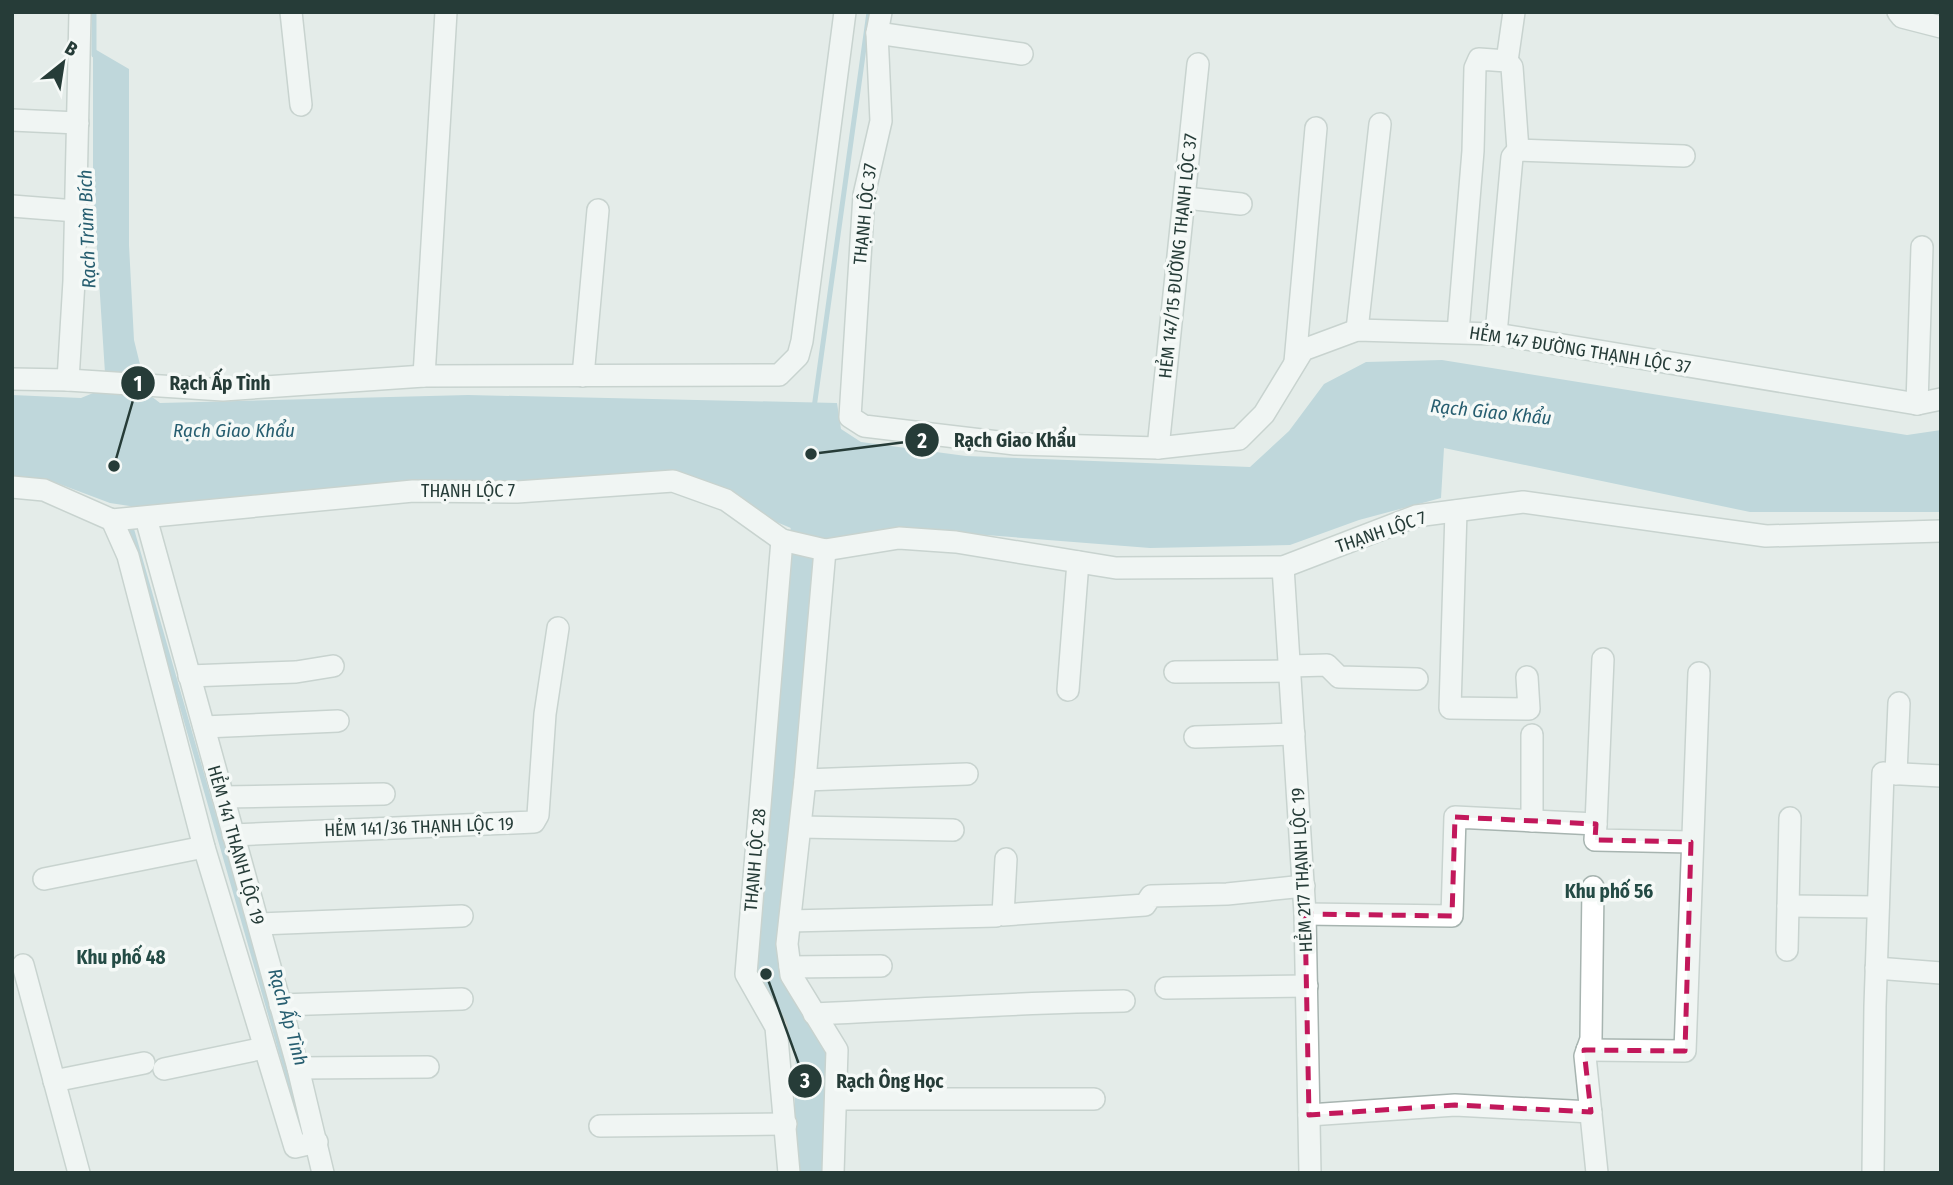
<svg xmlns="http://www.w3.org/2000/svg" width="1953" height="1185" viewBox="0 0 1953 1185" font-family="'Fira Sans Condensed',sans-serif">
<style>
.water{fill:#93bdca}
.lines{fill:none;stroke-linecap:round;stroke-linejoin:round}
.stream{stroke:#93bdca;stroke-width:5}
.river{stroke:#93bdca;stroke-width:32}
.minor-casing{stroke:#a7b4b0;stroke-width:24}
.minor{stroke:#fff;stroke-width:21}
.marked{fill:none;stroke:#c2185b;stroke-width:5;stroke-dasharray:14 9;stroke-linejoin:round}
.labels{text-anchor:middle;dominant-baseline:central;stroke-width:7;stroke-linejoin:round;paint-order:stroke}
.street-label{font-size:18px;fill:#263c38;stroke:#f5f9f7}
.water-label{font-size:19px;font-style:italic;fill:#275e70;stroke:#f5f9f7}
.neighbourhood-label{font-size:19px;font-weight:bold;fill:#244b45;stroke:#f5f9f7}
.leader{fill:none;stroke:#263c38;stroke-width:2.5}
.callout-dot{fill:#263c38;stroke:#f5f9f7;stroke-width:2.5}
.mark-label{font-size:21px;text-anchor:middle;font-weight:bold;fill:#fff}
.callout-label{font-size:19px;text-anchor:middle;font-weight:bold;fill:#263c38;stroke:#f5f9f7;stroke-width:7;stroke-linejoin:round;paint-order:stroke}
</style>
<rect width="100%" height="100%" fill="#e4ece9"/>
<polygon class="water" points="93,48 129,69 129,245 134,340 147,393 160,403 468,395 837,403 841,429 861,442 966,456 1250,467 1289,431 1324,384 1366,362 1442,360 1907,435 1941,430 1941,512 1750,512 1444,448 1441,498 1359,520 1290,545 1150,548 896,528 820,540 769,519 704,484 136,507 110,503 54,482 12,478 12,395 81,398 98,391 105,373 93,187"/>
<g class="lines">
<g class="stream">
<polyline points="94,55 94,12"/>
<polyline points="814,408 869,12"/>
<polyline points="130,524 295,1100"/>
</g>
<polyline class="river" points="808,514 766,974 812,1046 809,1173"/>
<defs>
<g id="minor">
<polyline points="291,12 301,105"/>
<polyline points="881,12 877,33 881,121 864,195 850,417 864,426 1015,444 1158,448 1239,439 1264,414 1303,350 1357,330 1496,334 1917,404 1941,399"/>
<polyline points="1898,12 1902,17 1941,27"/>
<polyline points="877,33 1022,54"/>
<polyline points="1507,61 1514,12"/>
<polyline points="12,120 78,123"/>
<polyline points="1186,198 1241,204"/>
<polyline points="12,206 76,211"/>
<polyline points="1357,330 1380,124"/>
<polyline points="1458,332 1473,151 1475,68 1479,59 1507,61 1512,67 1518,150"/>
<polyline points="1496,334 1512,157 1518,150 1684,156"/>
<polyline points="1295,362 1316,128"/>
<polyline points="424,376 446,12"/>
<polyline points="583,376 598,210"/>
<polyline points="12,379 68,380 74,281 80,12"/>
<polyline points="68,380 223,390 424,376 779,375 798,356 802,341 845,12"/>
<polyline points="1917,404 1922,247"/>
<polyline points="1158,448 1198,64"/>
<polyline points="12,487 44,490 112,520 413,491 517,492 673,481 726,500 782,540 825,550 899,538 956,542 1116,568 1283,567 1416,516 1523,502 1766,536 1941,531"/>
<polyline points="1456,511 1450,708 1529,709 1527,677"/>
<polyline points="146,518 298,1068 323,1173"/>
<polyline points="112,520 128,556 204,847 295,1147 317,1142"/>
<polyline points="782,540 746,974 776,1027 789,1173"/>
<polyline points="825,550 805,780 787,944 791,975 837,1050 833,1173"/>
<polyline points="1283,567 1305,914 1310,1173"/>
<polyline points="1290,666 1327,665 1339,677 1417,679"/>
<polyline points="1175,672 1291,671"/>
<polyline points="189,676 296,672 333,666"/>
<polyline points="1068,690 1078,562"/>
<polyline points="204,727 338,721"/>
<polyline points="1195,737 1294,734"/>
<polyline points="1896,774 1899,703"/>
<polyline points="805,780 967,774"/>
<polyline points="223,797 384,794"/>
<polyline points="1532,821 1532,735"/>
<polyline points="1596,824 1603,659"/>
<polyline points="801,827 953,830"/>
<polyline points="233,835 534,822 538,815 545,714 558,628"/>
<polyline points="1006,859 1003,915 1145,905 1151,896 1227,894 1304,886"/>
<polyline points="44,879 204,847"/>
<polyline points="1593,887 1591,1039 1585,1056 1597,1173"/>
<polyline points="1788,906 1878,907"/>
<polyline points="1305,914 1452,916 1455,817 1596,824 1595,840 1691,842"/>
<polyline points="790,921 996,916"/>
<polyline points="259,924 462,916"/>
<polyline points="1787,950 1790,818"/>
<polyline points="23,965 79,1173"/>
<polyline points="790,967 881,966"/>
<polyline points="1876,968 1941,973"/>
<polyline points="1166,988 1307,986"/>
<polyline points="280,1005 462,999"/>
<path d="M814 1014C917 1010 1020 1002 1124 1001"/>
<polyline points="1587,1050 1685,1051 1699,673"/>
<polyline points="298,1068 428,1067"/>
<polyline points="164,1069 264,1048"/>
<polyline points="54,1081 144,1063"/>
<polyline points="836,1099 1094,1099"/>
<polyline points="1309,1115 1455,1105 1591,1112"/>
<polyline points="600,1126 786,1124"/>
<polyline points="1873,1173 1875,1006 1883,773 1941,776"/>
</g>
</defs>
<use href="#minor" class="minor-casing"/>
<use href="#minor" class="minor"/>
</g>
<path d="M0 0H1953V1185H0ZM1455 817 1596 824 1595 840 1691 842 1685 1051 1584 1050 1591 1112 1455 1105 1309 1115 1305 914 1452 916Z" fill="#e4ece9" fill-opacity=".55" fill-rule="evenodd"/>
<path class="marked" d="M1455 817 1596 824 1595 840 1691 842 1685 1051 1584 1050 1591 1112 1455 1105 1309 1115 1305 914 1452 916Z"/>
<g class="labels">
<g class="street-label">
<text transform="translate(865 214) rotate(-84)">THẠNH LỘC 37</text>
<text transform="translate(1178 256) rotate(-84)">HẺM 147/15 ĐƯỜNG THẠNH LỘC 37</text>
<text transform="translate(1580 350) rotate(9)">HẺM 147 ĐƯỜNG THẠNH LỘC 37</text>
<text x="468" y="491">THẠNH LỘC 7</text>
<text transform="translate(1381 532) rotate(-19)">THẠNH LỘC 7</text>
<text transform="translate(419 827) rotate(-2)">HẺM 141/36 THẠNH LỘC 19</text>
<text transform="translate(236 845) rotate(74)">HẺM 141 THẠNH LỘC 19</text>
<text transform="translate(755 860) rotate(-85)">THẠNH LỘC 28</text>
<text transform="translate(1302 870) rotate(-93)">HẺM 217 THẠNH LỘC 19</text>
</g>
<g class="water-label">
<text transform="translate(87 229) rotate(-92)">Rạch Trùm Bích</text>
<text transform="translate(1491 412) rotate(6)">Rạch Giao Khẩu</text>
<text x="234" y="430">Rạch Giao Khẩu</text>
<text transform="translate(288 1017) rotate(74)">Rạch Ấp Tình</text>
</g>
<g class="neighbourhood-label">
<text x="1609" y="891">Khu phố 56</text>
<text x="121" y="957">Khu phố 48</text>
</g>
</g>
<path class="leader" d="M114 466L138 383M811 454L922 440M766 974L805 1081"/>
<g class="callout-dot">
<circle cx="114" cy="466" r="7"/>
<circle cx="811" cy="454" r="7"/>
<circle cx="766" cy="974" r="7"/>
<circle cx="138" cy="383" r="18"/>
<circle cx="922" cy="440" r="18"/>
<circle cx="805" cy="1081" r="18"/>
</g>
<g class="mark-label">
<text x="138" y="391">1</text>
<text x="922" y="448">2</text>
<text x="805" y="1088">3</text>
</g>
<g class="callout-label">
<text x="220" y="390">Rạch Ấp Tình</text>
<text x="1015" y="447">Rạch Giao Khẩu</text>
<text x="890" y="1088">Rạch Ông Học</text>
</g>
<rect width="1953" height="1185" fill="none" stroke="#263c38" stroke-width="28"/>
<g transform="translate(63 63) rotate(30)" stroke="#f5f9f7" stroke-width="5" paint-order="stroke">
<path d="M0-5L12 26L0 18L-12 26Z" fill="#263c38"/>
<text y="-10" font-size="19" font-weight="bold" text-anchor="middle" fill="#263c38">B</text>
</g>
</svg>
